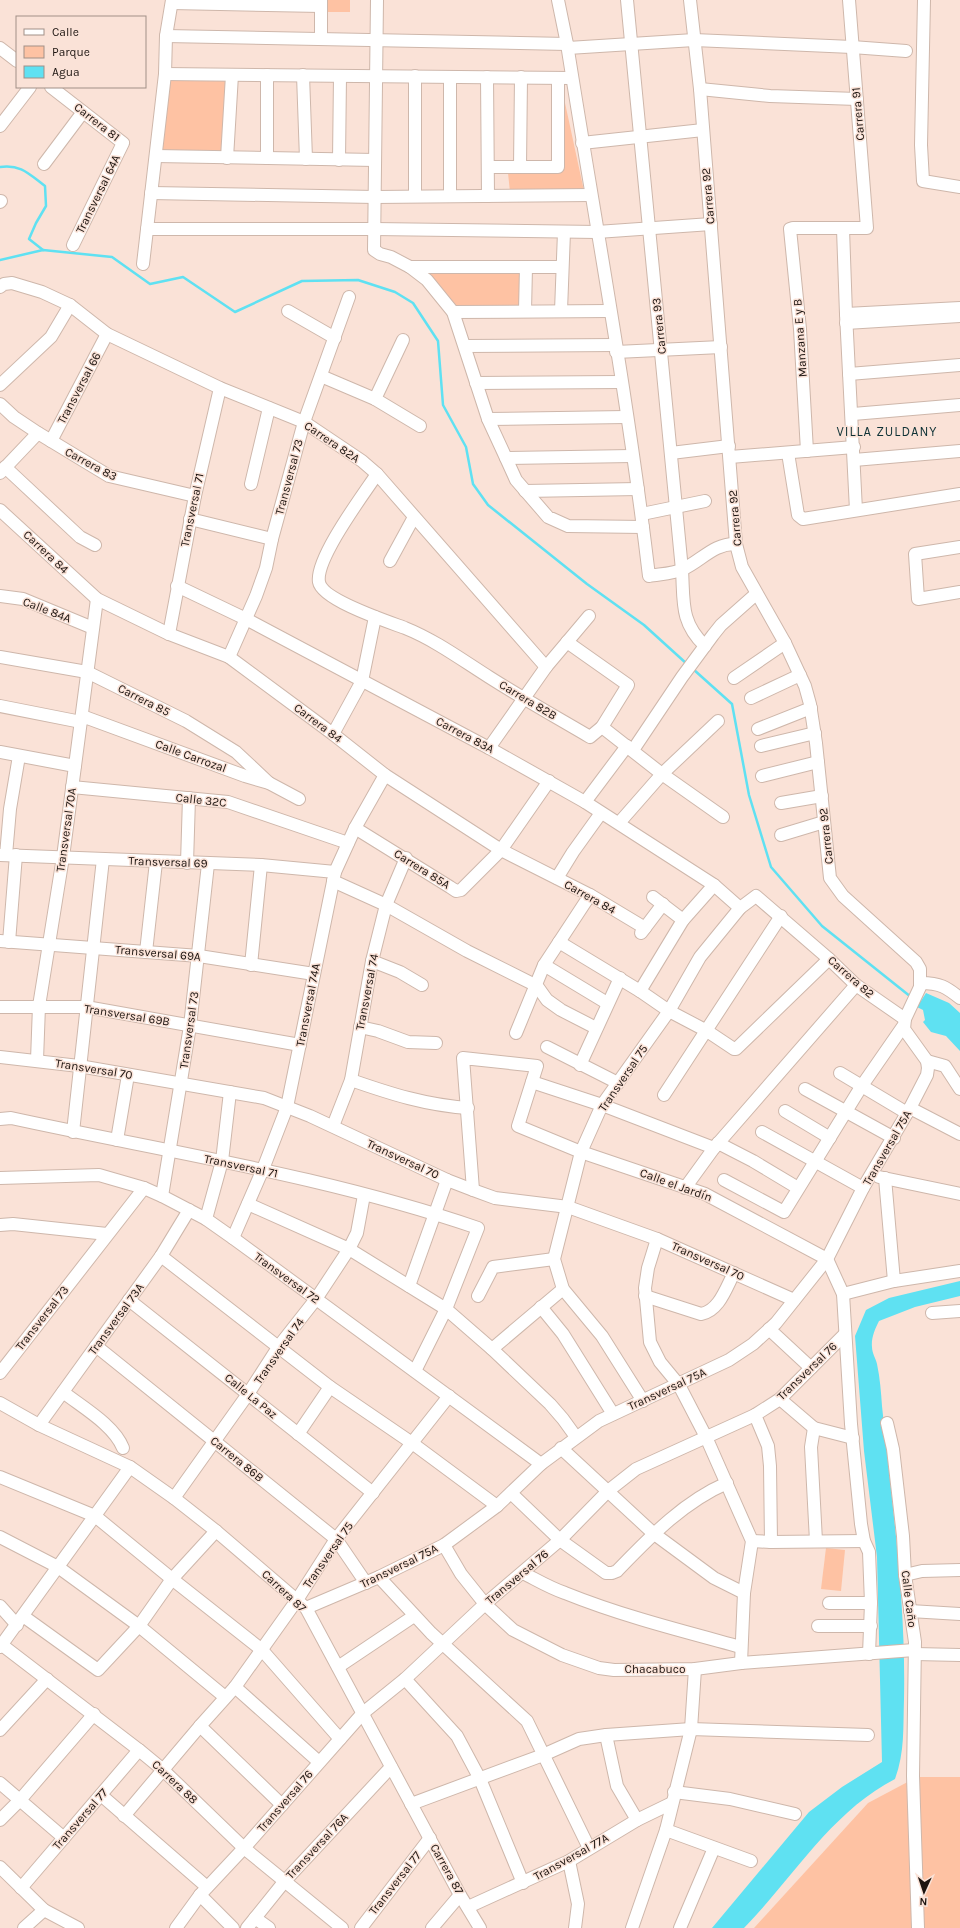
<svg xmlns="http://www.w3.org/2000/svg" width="960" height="1928" viewBox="0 0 960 1928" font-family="Karla,sans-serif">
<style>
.green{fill:#fec2a3}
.water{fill:#5fe1f2}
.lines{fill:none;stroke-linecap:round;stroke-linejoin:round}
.stream{stroke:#5fe1f2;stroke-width:2.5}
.minor-casing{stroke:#ceb7ab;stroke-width:14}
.minor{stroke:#fff;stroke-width:12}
.labels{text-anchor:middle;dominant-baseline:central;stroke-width:3;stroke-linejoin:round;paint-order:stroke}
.street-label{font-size:12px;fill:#1c1410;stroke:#fae2d7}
.neighbourhood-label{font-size:13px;letter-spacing:1px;fill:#0f3236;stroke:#fae2d7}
</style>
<rect width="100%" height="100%" fill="#fae2d7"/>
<g class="green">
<rect x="327" y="0" width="23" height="12"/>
<polygon points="167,79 226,80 222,152 159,153"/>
<polygon points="562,89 584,191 510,192 508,173 562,171"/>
<polygon points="418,271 522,271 522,309 454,309"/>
<polygon points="826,1548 845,1550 841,1591 821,1589"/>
<polygon points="917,1777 960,1777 960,1928 754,1928 868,1803"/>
</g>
<g class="water">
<polygon points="926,993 949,1003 960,1013 960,1051 946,1036 931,1032 923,1022 925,1020 923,1010 917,1007"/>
<path d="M960 1281V1296L915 1307 879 1321C875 1329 871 1338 872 1347 872 1353 876 1359 877 1364 880 1378 881 1392 882 1406 892 1503 906 1601 904 1699 903 1727 905 1752 895 1779 831 1812 793 1878 744 1928H712L809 1812 842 1787 882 1762 877 1557 864 1451 855 1336 866 1310 889 1298Z"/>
</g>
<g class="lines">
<g class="stream">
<path d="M0 167C21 164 29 174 45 186L46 206 36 223 29 239 43 250"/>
<polyline points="0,260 43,250 112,257 150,284 183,277 235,312 302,281 358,280 395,292 413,303 438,341 443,405 466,447 473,484 488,505 587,584 644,625 687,664"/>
<polyline points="693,669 732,704 749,795 771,867 822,926 911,997"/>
</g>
<defs>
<g id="minor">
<polyline points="321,0 321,39"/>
<polyline points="377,0 374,250 380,254 391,257 410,267 427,280 453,312 488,419 506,458 516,480 548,517 568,526 643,527"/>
<path d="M558 0 567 44C595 221 628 398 649 576 659 574 673 574 683 569 701 561 714 543 736 544"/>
<path d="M627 0 682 570C684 602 680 622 705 646"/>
<polyline points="924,0 921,145 923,181 960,187"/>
<polyline points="172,3 321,6"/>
<polyline points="166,36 567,44"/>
<polyline points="0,48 17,61"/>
<polyline points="568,48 694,40 852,47 906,51"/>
<polyline points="165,74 571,78"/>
<polyline points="303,75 306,159"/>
<polyline points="415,76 415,196"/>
<polyline points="487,77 488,196"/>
<polyline points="51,87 123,143 73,245"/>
<polyline points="700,89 770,96 857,99"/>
<polyline points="0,126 30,87"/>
<polyline points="582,143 703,130"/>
<polyline points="156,156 375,160"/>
<polyline points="227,158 232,75"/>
<polyline points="267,158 267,75"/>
<polyline points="339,160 340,76"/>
<polyline points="44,164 83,112"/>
<polyline points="488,167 558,167 558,78"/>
<polyline points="520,167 521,77"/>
<polyline points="151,193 375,197 591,195"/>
<polyline points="450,196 450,77"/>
<polyline points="0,202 1,201"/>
<polyline points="147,229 374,229 597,232 711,224"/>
<polyline points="843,229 846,314 856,510"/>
<polyline points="143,264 165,74 166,36 172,0"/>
<polyline points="410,267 561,267"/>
<polyline points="0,287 4,284 12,283 42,292 70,305 107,334 220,388 304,422 362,461 377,474 546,667"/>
<polyline points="288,311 335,338"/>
<polyline points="525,311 526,267"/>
<polyline points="561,311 564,232"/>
<polyline points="453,312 609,311"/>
<polyline points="846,314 960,308"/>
<polyline points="846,323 960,316"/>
<polyline points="465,346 615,345"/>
<polyline points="616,352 721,347"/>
<polyline points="849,374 960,365"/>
<polyline points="321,376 375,399 420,426"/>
<polyline points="476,383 621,382"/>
<polyline points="0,385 51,337 70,305"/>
<polyline points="375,399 403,340"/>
<polyline points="0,404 14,417 38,433 109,476 195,496"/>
<polyline points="853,414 960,405"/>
<polyline points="488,419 626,417"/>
<polyline points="51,441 107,334"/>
<polyline points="807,451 800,329 790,229 793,228 867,228 849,0"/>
<polyline points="671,453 729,446"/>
<polyline points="788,453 798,515 803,519 960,494"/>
<polyline points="730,457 854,447"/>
<polyline points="506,458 632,456"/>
<polyline points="854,460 960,451"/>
<polyline points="5,467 80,537 95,545"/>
<polyline points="0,473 38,433"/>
<path d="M377 474C363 495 315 559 319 582 322 600 389 622 405 628 435 640 462 660 489 677 522 698 556 717 590 737L602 727 628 685 567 642"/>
<polyline points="251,484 269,408"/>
<polyline points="525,491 638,489"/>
<polyline points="0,510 97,599 169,634 229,657 333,734 385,775 501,850 590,895 645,928"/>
<polyline points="642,514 705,501"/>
<polyline points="190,519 272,539"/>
<polyline points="960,547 915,554 918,599 960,592"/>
<polyline points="390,561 414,517"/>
<polyline points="177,586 246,619 489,748 585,802 714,885 740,908"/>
<polyline points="0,596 23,599 93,628"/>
<polyline points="169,634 195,496 220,388"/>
<polyline points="0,657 87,672 186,721 236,752 269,783"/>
<polyline points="229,657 256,596 266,568 272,539 304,422 349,297"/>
<polyline points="734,678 785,643"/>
<polyline points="751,698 800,675"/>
<polyline points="0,706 81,722"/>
<polyline points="82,716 245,776 269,783 299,799"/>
<polyline points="602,727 662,774 723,817"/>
<polyline points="758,729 811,708"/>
<polyline points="333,734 362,681 375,617"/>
<polyline points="761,746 815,733"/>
<polyline points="489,748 546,667 589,616"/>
<polyline points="633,750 682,677 713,635 721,625 756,594"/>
<polyline points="0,752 75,766"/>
<polyline points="762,776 818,762"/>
<polyline points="72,787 228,802 348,843"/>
<polyline points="585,802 627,746"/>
<polyline points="781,803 822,796"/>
<polyline points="619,823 662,774 718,721"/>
<polyline points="355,828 450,887 456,891 461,890 501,850 549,781"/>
<polyline points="781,835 824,822"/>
<polyline points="0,855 261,865 335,872"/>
<polyline points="6,855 10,809 19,756"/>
<polyline points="187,863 189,798"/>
<polyline points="557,878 573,852 601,813"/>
<polyline points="333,881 386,905 467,951 537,986 547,1000 561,1010 596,1028"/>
<polyline points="653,897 683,920"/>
<polyline points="641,933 663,904"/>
<polyline points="0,941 199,956 314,974"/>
<polyline points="9,942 16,855"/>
<polyline points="559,942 640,991 669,1011 707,1031 734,1049 736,1049 829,959"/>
<polyline points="146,952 156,862"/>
<polyline points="372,961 400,972 422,985"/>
<polyline points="251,965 261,865"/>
<polyline points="544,965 607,1003"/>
<path d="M921 983C940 983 946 987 960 998"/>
<polyline points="640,991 683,920 714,885"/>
<polyline points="0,1007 86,1007 300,1045"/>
<polyline points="360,1027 378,1031 408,1042 436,1043"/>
<polyline points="516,1033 544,965 590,895"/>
<polyline points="547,1047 618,1083"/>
<polyline points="0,1057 79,1066 264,1098 310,1116 447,1180 473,1190 495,1198 568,1207 657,1239 794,1300"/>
<polyline points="37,1060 39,1006 63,857 97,599"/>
<polyline points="927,1061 945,1066 960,1089"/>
<polyline points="580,1065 620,978"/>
<polyline points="840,1073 907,1113"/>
<path d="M351 1080C391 1094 426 1105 468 1108"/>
<polyline points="532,1082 602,1105 714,1148"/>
<polyline points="805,1089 894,1138"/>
<polyline points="664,1095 781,916"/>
<polyline points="910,1108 960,1134"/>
<polyline points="785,1111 830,1138"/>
<path d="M0 1119 11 1118C167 1152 326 1176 478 1228L446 1309 415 1371"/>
<polyline points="333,1126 351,1080 372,961 386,905 406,858"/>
<polyline points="73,1132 103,859"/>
<polyline points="762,1132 863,1188"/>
<polyline points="117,1140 128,1075"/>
<polyline points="718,1143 753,1161 798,1188"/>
<polyline points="879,1177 960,1194"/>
<polyline points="0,1178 99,1175 144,1188 162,1196 206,1219 233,1238 541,1464"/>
<polyline points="885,1178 894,1281"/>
<polyline points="724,1180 784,1212 861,1087 904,1025"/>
<polyline points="685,1188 714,1148 856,985"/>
<polyline points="473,1190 463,1058 537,1066 518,1126 581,1152 705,1194 827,1259"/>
<polyline points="162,1196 190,1026 208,864"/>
<polyline points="248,1204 349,1249 446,1309 492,1349 550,1404 563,1419 576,1437"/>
<polyline points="206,1219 222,1161 230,1092"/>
<polyline points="0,1225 13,1224 107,1234"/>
<polyline points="233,1238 263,1169 287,1107 335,872 355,828 385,775"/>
<polyline points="657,1239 648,1268 645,1288 650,1342 660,1362 679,1385 706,1437 752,1541 744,1593 741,1663"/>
<polyline points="161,1256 330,1387 412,1443 497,1506"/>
<polyline points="827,1259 843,1294 851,1424 861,1524 864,1541 869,1552 871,1603 869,1654"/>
<polyline points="409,1286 447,1180"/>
<polyline points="843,1294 894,1281 960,1271"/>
<polyline points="478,1296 493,1267 554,1259"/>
<path d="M645 1296 701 1314C719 1311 726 1288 734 1273"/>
<polyline points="129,1300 373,1493"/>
<polyline points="541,1307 563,1334 613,1414"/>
<polyline points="932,1313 960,1311"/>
<polyline points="769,1329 811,1368"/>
<polyline points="96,1346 336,1539 366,1583"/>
<polyline points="492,1349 563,1289"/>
<polyline points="0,1373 144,1188"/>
<path d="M63 1392C82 1407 114 1425 123 1448"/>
<polyline points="780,1399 814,1428 853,1438"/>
<polyline points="643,1401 602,1336 563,1289 554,1259 581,1152 602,1105 669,1011 700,957 740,908 756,896 829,959 856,985 905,1019"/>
<polyline points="0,1403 39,1425 130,1467 174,1498 216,1531 306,1608 460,1895 480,1928"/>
<polyline points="755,1415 768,1446 770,1466 771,1542"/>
<polyline points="887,1423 893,1449 903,1536 905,1575 915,1642 913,1776 918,1928"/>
<polyline points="39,1425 161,1256 189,1210"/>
<polyline points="814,1428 811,1447 816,1541"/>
<polyline points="298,1434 330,1387"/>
<polyline points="561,1448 653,1533 714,1578 744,1593"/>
<polyline points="0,1477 95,1516 172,1579 262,1650 340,1739"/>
<path d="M511 1493 560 1540 606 1573H612L617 1571C650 1537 683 1502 727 1483"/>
<polyline points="174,1498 248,1394 279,1346 316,1299 349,1249 357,1233 364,1195"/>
<polyline points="0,1537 58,1567 139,1626 225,1697"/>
<polyline points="752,1541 771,1542 864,1541"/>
<polyline points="444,1545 461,1574 485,1604 513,1630 562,1655 599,1668 614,1670 695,1669 741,1663 914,1650"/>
<path d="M523 1573C537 1580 550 1588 565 1593 622 1616 682 1631 741 1647"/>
<polyline points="905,1575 922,1571 960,1570"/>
<polyline points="379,1577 431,1633 527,1721 589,1848"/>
<polyline points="829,1603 871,1603"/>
<polyline points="0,1606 17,1625"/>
<polyline points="306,1608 379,1577 444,1545 497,1506 541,1464 599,1421 729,1360 753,1344 776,1323 827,1259 863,1188 910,1108 927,1075 928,1068 927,1061 904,1029 905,1019 920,987 920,969 916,962 843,896 830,878 816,743 810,704 805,686 785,643 742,567 736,544 700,89 690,0"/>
<polyline points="910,1611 960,1614"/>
<polyline points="23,1616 98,1670 139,1626 172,1579 216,1531"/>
<polyline points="818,1626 871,1626"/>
<polyline points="2,1645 139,1750 162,1769 244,1848 342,1928"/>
<polyline points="0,1647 130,1467"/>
<polyline points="915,1654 960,1655"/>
<polyline points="338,1667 414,1616"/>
<polyline points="405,1679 457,1736 480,1779 523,1883"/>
<polyline points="235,1687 319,1762"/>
<polyline points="200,1726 282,1805"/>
<polyline points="0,1730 47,1679"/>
<polyline points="606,1735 617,1786 637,1820"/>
<polyline points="0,1783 64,1838"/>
<polyline points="674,1792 730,1799 795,1814"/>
<polyline points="101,1795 207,1887"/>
<polyline points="411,1804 543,1755 579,1739 606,1735 691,1729 868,1735"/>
<polyline points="124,1816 200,1726 235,1687 297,1600 336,1539 449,1396"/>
<polyline points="0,1820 20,1800 94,1714"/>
<polyline points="666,1830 751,1861"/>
<polyline points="569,1861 578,1904 575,1928"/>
<polyline points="0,1867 44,1910 78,1928"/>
<polyline points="21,1888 139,1750"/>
<polyline points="200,1895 233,1928"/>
<polyline points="468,1907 569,1861 637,1820 672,1803"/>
<polyline points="255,1918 269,1928"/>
<polyline points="24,1928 44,1910"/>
<polyline points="176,1928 200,1895 244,1848 363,1713 405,1679 485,1604 560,1540 608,1491 636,1469 755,1415 780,1399 845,1334"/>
<polyline points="247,1928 284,1882 391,1767"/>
<polyline points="361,1928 430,1838"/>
<polyline points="432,1928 460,1895"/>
<polyline points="632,1928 666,1830 691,1729 695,1669"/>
<polyline points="680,1928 714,1848"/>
</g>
</defs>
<use href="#minor" class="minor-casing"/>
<use href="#minor" class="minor"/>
</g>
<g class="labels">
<g class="street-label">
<text transform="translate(858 114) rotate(-95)">Carrera 91</text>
<text transform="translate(97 122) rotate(38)">Carrera 81</text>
<text transform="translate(98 194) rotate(-64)">Transversal 64A</text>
<text transform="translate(708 196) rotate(-95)">Carrera 92</text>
<text transform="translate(659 326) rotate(-96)">Carrera 93</text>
<text transform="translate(800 338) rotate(-94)">Manzana E y B</text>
<text transform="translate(79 388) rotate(-62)">Transversal 66</text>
<text transform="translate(332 442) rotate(34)">Carrera 82A</text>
<text transform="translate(91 464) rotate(28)">Carrera 83</text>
<text transform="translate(289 477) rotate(-75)">Transversal 73</text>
<text transform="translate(192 510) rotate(-78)">Transversal 71</text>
<text transform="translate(735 518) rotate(-95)">Carrera 92</text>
<text transform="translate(46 552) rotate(43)">Carrera 84</text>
<text transform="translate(47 610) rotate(21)">Calle 84A</text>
<text transform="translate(144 700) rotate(27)">Carrera 85</text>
<text transform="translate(528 700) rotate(31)">Carrera 82B</text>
<text transform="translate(318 723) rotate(37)">Carrera 84</text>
<text transform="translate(465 735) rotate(28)">Carrera 83A</text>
<text transform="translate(191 756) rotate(20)">Calle Carrozal</text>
<text transform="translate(201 800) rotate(6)">Calle 32C</text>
<text transform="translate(66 830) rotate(-82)">Transversal 70A</text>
<text transform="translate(826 836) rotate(-96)">Carrera 92</text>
<text transform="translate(168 862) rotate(2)">Transversal 69</text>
<text transform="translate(422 869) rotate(32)">Carrera 85A</text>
<text transform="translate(590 897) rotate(29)">Carrera 84</text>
<text transform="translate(158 953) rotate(5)">Transversal 69A</text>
<text transform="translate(851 977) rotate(41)">Carrera 82</text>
<text transform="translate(367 992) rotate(-79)">Transversal 74</text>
<text transform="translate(308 1005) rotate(-79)">Transversal 74A</text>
<text transform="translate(127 1015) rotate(9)">Transversal 69B</text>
<text transform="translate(189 1030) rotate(-82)">Transversal 73</text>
<text transform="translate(94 1069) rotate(9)">Transversal 70</text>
<text transform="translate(623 1078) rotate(-56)">Transversal 75</text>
<text transform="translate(887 1148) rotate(-60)">Transversal 75A</text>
<text transform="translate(403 1159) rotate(25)">Transversal 70</text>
<text transform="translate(241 1166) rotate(12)">Transversal 71</text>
<text transform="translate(676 1185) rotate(20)">Calle el Jardín</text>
<text transform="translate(708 1261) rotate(24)">Transversal 70</text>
<text transform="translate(287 1278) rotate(36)">Transversal 72</text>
<text transform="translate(42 1318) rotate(-52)">Transversal 73</text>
<text transform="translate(116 1319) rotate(-54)">Transversal 73A</text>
<text transform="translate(279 1351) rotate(-55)">Transversal 74</text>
<text transform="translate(807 1371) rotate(-44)">Transversal 76</text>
<text transform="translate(667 1389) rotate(-25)">Transversal 75A</text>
<text transform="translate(251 1396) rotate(39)">Calle La Paz</text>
<text transform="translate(237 1459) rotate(39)">Carrera 86B</text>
<text transform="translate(328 1555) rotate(-55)">Transversal 75</text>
<text transform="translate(399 1566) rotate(-26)">Transversal 75A</text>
<text transform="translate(517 1577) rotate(-40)">Transversal 76</text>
<text transform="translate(284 1591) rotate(43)">Carrera 87</text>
<text transform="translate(909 1599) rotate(83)">Calle Caño</text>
<text x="655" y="1669">Chacabuco</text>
<text transform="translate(175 1782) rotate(43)">Carrera 88</text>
<text transform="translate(285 1801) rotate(-49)">Transversal 76</text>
<text transform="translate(80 1819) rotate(-49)">Transversal 77</text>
<text transform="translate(317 1846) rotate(-47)">Transversal 76A</text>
<text transform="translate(571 1857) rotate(-29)">Transversal 77A</text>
<text transform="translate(447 1869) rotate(61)">Carrera 87</text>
<text transform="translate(395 1883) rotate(-52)">Transversal 77</text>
</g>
<g class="neighbourhood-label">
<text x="887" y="431">VILLA ZULDANY</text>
</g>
</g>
<rect x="16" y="16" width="130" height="72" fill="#fae2d7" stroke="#a19087"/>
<rect x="24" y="29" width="20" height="6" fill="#ffffff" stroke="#a19087"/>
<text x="52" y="36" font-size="12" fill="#1c1410">Calle</text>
<rect x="24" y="46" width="20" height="12" fill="#fec2a3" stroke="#a19087"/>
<text x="52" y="56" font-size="12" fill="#1c1410">Parque</text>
<rect x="24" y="66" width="20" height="12" fill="#5fe1f2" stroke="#a19087"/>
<text x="52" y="76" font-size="12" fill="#1c1410">Agua</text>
<g transform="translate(924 1892) rotate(183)" stroke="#fae2d7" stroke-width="3" paint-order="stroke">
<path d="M0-3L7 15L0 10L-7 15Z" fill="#1c1410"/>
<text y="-6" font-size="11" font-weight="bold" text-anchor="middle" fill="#1c1410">N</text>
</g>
</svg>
